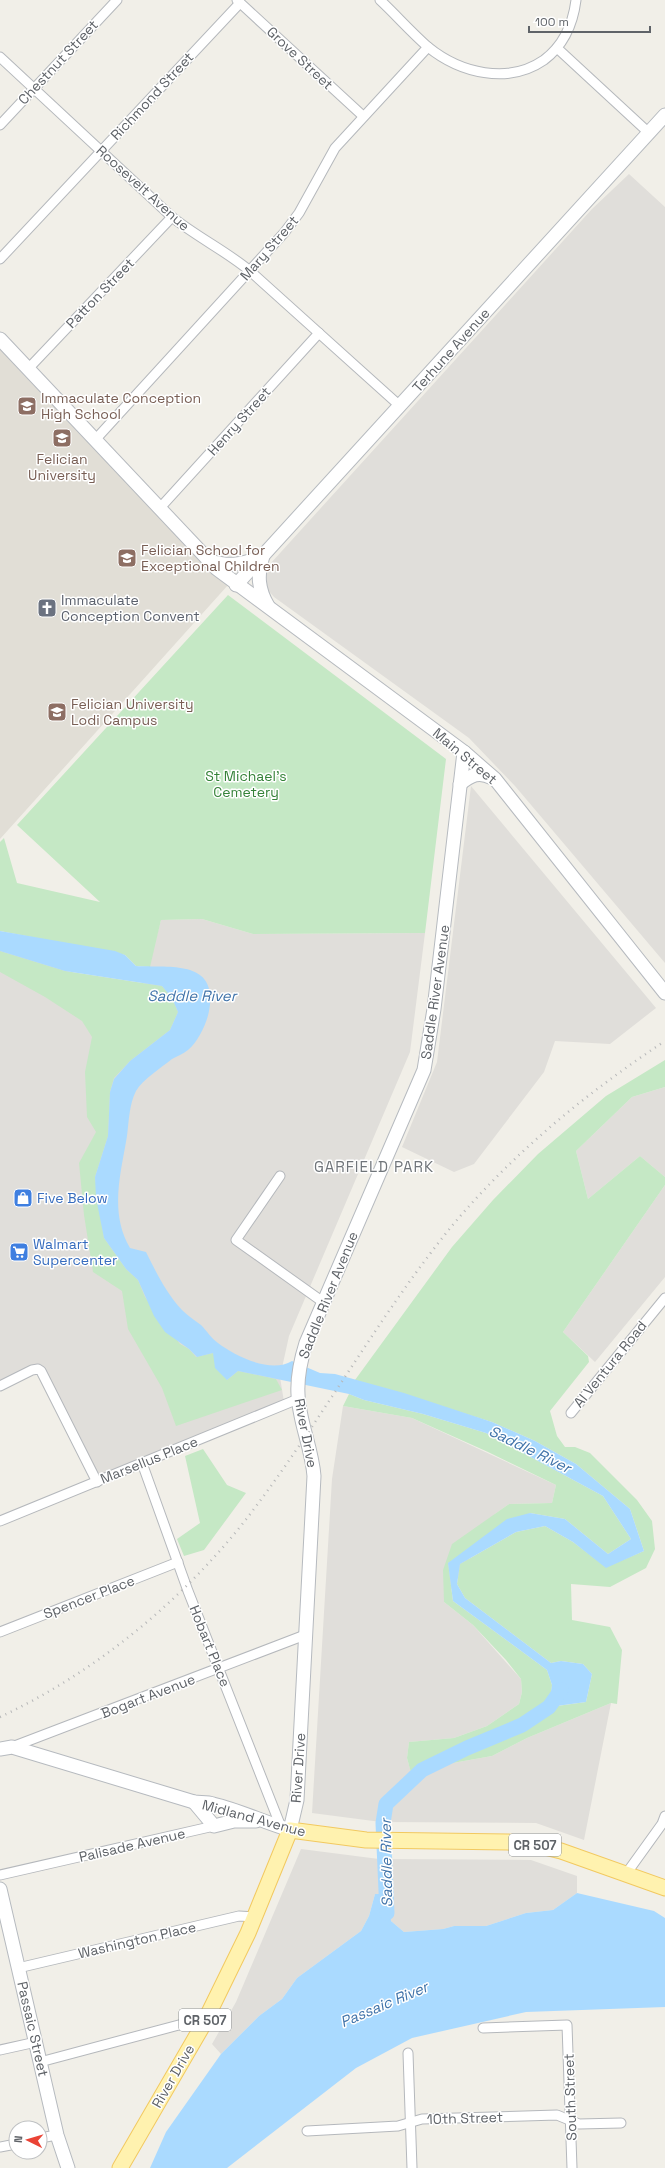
<svg xmlns="http://www.w3.org/2000/svg" width="665" height="2168" viewBox="0 0 665 2168" font-family="'Space Grotesk',sans-serif">
<style>
.industrial{fill:#e0deda}
.education{fill:#e1ded6}
.green{fill:#c5e8c5}
.water{fill:#aadaff}
.lines{fill:none;stroke-linecap:round;stroke-linejoin:round}
.river{stroke:#aadaff;stroke-width:15}
.street-casing{stroke:#b5b8bc;stroke-width:11}
.secondary-casing{stroke:#b6babf;stroke-width:15}
.primary-casing{stroke:#f2c960;stroke-width:17}
.street{stroke:#fff;stroke-width:9}
.secondary{stroke:#fff;stroke-width:13}
.primary{stroke:#fff2af;stroke-width:15}
.rail{stroke:#b6b7b8;stroke-width:2.5;stroke-dasharray:1 5;stroke-linecap:butt}
.labels{text-anchor:middle;dominant-baseline:central;stroke-width:3;stroke-linejoin:round;paint-order:stroke}
.shield{fill:#fff;stroke:#8f9295;stroke-width:1}
.shield-label{font-size:13px;font-weight:bold;fill:#5f6368}
.street-label{font-size:14px;fill:#5f6368;stroke:#fff}
.education-label{font-size:14px;fill:#785e54;stroke:#fff;text-anchor:start}
.worship-label{font-size:14px;fill:#5b616d;stroke:#fff;text-anchor:start}
.park-label{font-size:14px;fill:#348238;stroke:#fff}
.shop-label{font-size:14px;fill:#366cbe;stroke:#fff;text-anchor:start}
.water-label{font-size:15px;font-style:italic;fill:#4174aa;stroke:#fff}
.neighbourhood-label{font-size:15px;letter-spacing:1px;fill:#70757a;stroke:#fff}
</style>
<rect width="100%" height="100%" fill="#f1efe8"/>
<g class="industrial">
<polygon points="629,174 665,207 665,963 515,786 469,738 274,597 268,590 265,581 266,572 271,563 592,209"/>
<polygon points="471,786 656,1008 610,1044 555,1041 544,1072 474,1164 454,1172 402,1147 437,1062"/>
<polygon points="202,919 253,934 425,933 410,1052 289,1336 280,1377 284,1402 97,1479 39,1365 0,1384 0,948 141,996 161,920"/>
<polygon points="665,1087 665,1177 640,1156 588,1199 576,1151 632,1097"/>
<polygon points="665,1185 665,1277 595,1362 563,1332"/>
<polygon points="343,1406 412,1418 556,1485 552,1503 509,1504 495,1514 444,1602 473,1625 521,1679 522,1692 519,1704 487,1726 454,1738 409,1742 407,1758 414,1783 436,1766 492,1756 527,1738 611,1703 584,1840 536,1823 381,1822 312,1813 332,1479"/>
<polygon points="301,1849 379,1859 531,1860 577,1876 577,1893 553,1910 526,1913 486,1926 454,1926 443,1929 404,1932 391,1921 388,1894 375,1894 369,1916 361,1931 297,1978 282,1999 259,2016 221,2054 212,2044 236,2002"/>
</g>
<polygon class="education" points="0,348 20,371 228,585 0,839"/>
<g class="green">
<polygon points="228,595 446,759 425,933 253,934 202,919 161,920 150,967 136,966 125,955 0,931 0,842 4,838 17,883 100,902 17,825"/>
<polygon points="0,951 65,971 162,986 172,998 178,1012 170,1030 130,1061 114,1078 110,1092 108,1136 95,1177 104,1238 126,1269 138,1280 145,1297 180,1344 189,1349 196,1357 213,1353 227,1380 238,1371 276,1379 282,1390 176,1426 162,1388 128,1329 122,1291 93,1272 84,1215 79,1163 96,1132 87,1117 85,1072 92,1037 82,1021 45,997 0,972"/>
<polygon points="665,1060 665,1087 632,1097 576,1151 588,1199 640,1156 665,1177 665,1185 563,1332 588,1356 589,1362 550,1411 557,1436 565,1447 575,1447 590,1453 637,1500 652,1521 655,1549 646,1568 610,1587 571,1584 572,1620 610,1627 622,1650 617,1704 611,1703 527,1738 492,1756 436,1766 414,1784 407,1758 409,1742 454,1738 487,1726 519,1704 522,1692 521,1679 506,1660 473,1625 444,1602 443,1570 452,1544 509,1504 552,1503 556,1485 488,1452 412,1418 343,1406 349,1394 364,1400 423,1414 486,1433 603,1496 631,1539 608,1554 565,1519 530,1513 448,1563 453,1601 547,1670 552,1685 550,1707 586,1702 592,1674 583,1664 561,1661 551,1663 465,1598 457,1584 460,1564 516,1532 545,1526 573,1542 606,1567 644,1551 630,1509 576,1464 535,1441 492,1422 355,1380 452,1247 493,1200 538,1154 606,1096"/>
<polygon points="203,1449 227,1485 246,1493 204,1550 184,1556 177,1539 200,1523 185,1456"/>
</g>
<g class="water">
<path d="M0 931 115 951 125 955 136 966C170 968 219 959 209 1011 207 1023 198 1042 188 1050 183 1054 177 1056 172 1059 161 1068 143 1079 136 1091 129 1105 129 1121 127 1136 121 1173 109 1212 130 1248L146 1252C156 1272 166 1293 182 1310 187 1315 194 1320 201 1325 207 1331 211 1338 218 1343 235 1356 271 1374 292 1361L320 1373 335 1374 404 1393 492 1422 535 1441 576 1464 630 1509 644 1551 606 1568 573 1542 545 1526 516 1532 460 1564 457 1584 465 1598 551 1663 561 1661 583 1664 592 1674 586 1702 549 1707 552 1685 547 1670 453 1601 448 1563 507 1519 530 1513 565 1519 608 1554 631 1539 603 1496 486 1433 423 1414 364 1400 349 1394 238 1371 227 1380 215 1368 213 1353 197 1357 189 1349 165 1332 154 1316 138 1280 126 1269 104 1238 96 1198 95 1177 108 1136 110 1092 114 1079 130 1061 170 1030 178 1012 172 998 162 986 65 971 0 951Z"/>
<polygon points="577,1893 654,1911 665,1918 665,2007 526,2012 412,2038 356,2068 227,2168 150,2168 166,2132 221,2054 259,2016 282,1999 297,1978 361,1931 369,1916 375,1894 388,1894 391,1921 404,1932 443,1929 454,1926 486,1926 526,1913 553,1910"/>
</g>
<g class="lines">
<polyline class="river" points="387,1913 383,1823 386,1804 422,1770 467,1748 522,1725 549,1707 561,1690"/>
<defs>
<g id="street">
<polyline points="237,0 363,116"/>
<path d="M380 0C396 15 411 32 428 47 460 73 508 85 544 60 564 45 573 24 576 0"/>
<polyline points="557,48 649,133"/>
<path d="M0 57 172 217C197 237 226 251 250 271L400 406"/>
<polyline points="0,125 117,0"/>
<polyline points="0,259 240,3"/>
<polyline points="28,369 172,217"/>
<polyline points="95,440 284,233 299,213 335,148 428,47"/>
<polyline points="159,509 319,333"/>
<polyline points="280,1176 236,1240 323,1302"/>
<polyline points="0,1386 32,1370 38,1369 41,1371 97,1482"/>
<polyline points="571,1413 665,1298"/>
<polyline points="142,1463 188,1591 281,1827"/>
<polyline points="0,1521 298,1399"/>
<polyline points="0,1632 178,1562"/>
<polyline points="12,1747 305,1635"/>
<polyline points="626,1874 662,1824 665,1816"/>
<polyline points="0,1875 214,1826"/>
<polyline points="18,1968 239,1916 255,1917"/>
<polyline points="483,2028 567,2025 572,2168"/>
<polyline points="0,2050 36,2042"/>
<polyline points="408,2053 412,2168"/>
<polyline points="40,2062 190,2022 203,2025"/>
<polyline points="307,2131 398,2126 422,2119 557,2115 579,2124 621,2123"/>
<polyline points="40,2138 57,2135"/>
<polyline points="0,2147 16,2144"/>
</g>
<g id="secondary">
<polyline points="0,339 217,569 464,752 495,779 665,993"/>
<path d="M263 556C257 575 258 589 268 606"/>
<path d="M209 561C227 566 241 566 259 557"/>
<polyline points="236,585 665,115"/>
<path d="M460 784C471 775 479 771 492 778"/>
<path d="M0 1749 12 1747 194 1802C200 1803 207 1802 213 1804 239 1810 263 1822 290 1830L297 1800 314 1476C312 1448 299 1422 298 1394 297 1377 301 1359 306 1343L424 1070 434 1009 464 752"/>
<polyline points="194,1802 214,1826 234,1821 256,1821"/>
<polyline points="0,1889 57,2135 68,2168"/>
</g>
<polyline id="primary" points="120,2168 203,2025 248,1933 290,1830 366,1840 508,1842 541,1846 561,1851 665,1888"/>
</defs>
<use href="#street" class="street-casing"/>
<use href="#secondary" class="secondary-casing"/>
<use href="#primary" class="primary-casing"/>
<use href="#street" class="street"/>
<use href="#secondary" class="secondary"/>
<use href="#primary" class="primary"/>
<path class="rail" d="M0 1717C92 1674 176 1606 240 1527 316 1431 374 1322 451 1227 513 1153 585 1094 665 1041"/>
</g>
<defs>
<symbol id="school-square" viewBox="-11 -11 22 22"><rect x="-9" y="-9" width="18" height="18" rx="4" fill="#8d6e63" stroke="#fff"/><path d="M0-5L7-2L0 1L-7-2ZM-4 1L0 2.5L4 1V4Q0 6-4 4Z" fill="#fff"/></symbol>
<symbol id="church-square" viewBox="-11 -11 22 22"><rect x="-9" y="-9" width="18" height="18" rx="4" fill="#6b7280" stroke="#fff"/><path d="M-1.2-6h2.4v3.5h3.3v2.4h-3.3V6h-2.4V-.1h-3.3v-2.4h3.3Z" fill="#fff"/></symbol>
<symbol id="university-square" viewBox="-11 -11 22 22"><rect x="-9" y="-9" width="18" height="18" rx="4" fill="#8d6e63" stroke="#fff"/><path d="M0-5L7-2L0 1L-7-2ZM-4 1L0 2.5L4 1V4Q0 6-4 4Z" fill="#fff"/></symbol>
<symbol id="shop-square" viewBox="-11 -11 22 22"><rect x="-9" y="-9" width="18" height="18" rx="4" fill="#3f7fe0" stroke="#fff"/><path d="M-5-2.5h2.3a2.7 3.5 0 0 1 5.4 0H5L5.5 6h-11ZM-1.5-2.5h3a1.5 2.3 0 0 0-3 0Z" fill="#fff"/></symbol>
<symbol id="supermarket-square" viewBox="-11 -11 22 22"><rect x="-9" y="-9" width="18" height="18" rx="4" fill="#3f7fe0" stroke="#fff"/><path d="M-6-5.5h2.5l.6 2H6L4.5 2H-2.5L-4.4-4H-6ZM-1.5 3.2a1.3 1.3 0 1 0 .1 0ZM3 3.2a1.3 1.3 0 1 0 .1 0Z" fill="#fff"/></symbol>
</defs>
<g fill-rule="evenodd">
<use href="#school-square" x="16" y="395" width="22" height="22"/>
<use href="#school-square" x="51" y="427" width="22" height="22"/>
<use href="#school-square" x="116" y="547" width="22" height="22"/>
<use href="#church-square" x="36" y="597" width="22" height="22"/>
<use href="#university-square" x="46" y="701" width="22" height="22"/>
<use href="#shop-square" x="12" y="1187" width="22" height="22"/>
<use href="#supermarket-square" x="8" y="1241" width="22" height="22"/>
</g>
<g class="labels">
<g class="shield">
<rect x="509" y="1834" width="52" height="22" rx="3"/>
<rect x="179" y="2009" width="52" height="22" rx="3"/>
</g>
<g class="shield-label">
<text x="535" y="1845">CR 507</text>
<text x="205" y="2020">CR 507</text>
</g>
<g class="street-label">
<text transform="translate(300 58) rotate(43)">Grove Street</text>
<text transform="translate(58 62) rotate(-47)">Chestnut Street</text>
<text transform="translate(152 96) rotate(-47)">Richmond Street</text>
<text transform="translate(143 188) rotate(42)">Roosevelt Avenue</text>
<text transform="translate(269 248) rotate(-49)">Mary Street</text>
<text transform="translate(100 293) rotate(-46)">Patton Street</text>
<text transform="translate(451 350) rotate(-48)">Terhune Avenue</text>
<text transform="translate(239 421) rotate(-48)">Henry Street</text>
<text transform="translate(465 756) rotate(40)">Main Street</text>
<text transform="translate(435 992) rotate(-82)">Saddle River Avenue</text>
<text transform="translate(328 1295) rotate(-68)">Saddle River Avenue</text>
<text transform="translate(610 1364) rotate(-51)">Al Ventura Road</text>
<text transform="translate(306 1433) rotate(79)">River Drive</text>
<text transform="translate(149 1460) rotate(-22)">Marsellus Place</text>
<text transform="translate(89 1597) rotate(-21)">Spencer Place</text>
<text transform="translate(210 1646) rotate(68)">Hobart Place</text>
<text transform="translate(148 1696) rotate(-21)">Bogart Avenue</text>
<text transform="translate(298 1768) rotate(-86)">River Drive</text>
<text transform="translate(254 1818) rotate(15)">Midland Avenue</text>
<text transform="translate(132 1845) rotate(-13)">Palisade Avenue</text>
<text transform="translate(137 1940) rotate(-13)">Washington Place</text>
<text transform="translate(33 2029) rotate(77)">Passaic Street</text>
<text transform="translate(173 2076) rotate(-60)">River Drive</text>
<text transform="translate(570 2097) rotate(-92)">South Street</text>
<text transform="translate(465 2118) rotate(-2)">10th Street</text>
</g>
<g class="education-label">
<text x="41" y="398">Immaculate Conception<tspan x="41" dy="16">High School</tspan></text>
<text x="62" y="459" text-anchor="middle">Felician<tspan x="62" dy="16">University</tspan></text>
<text x="141" y="550">Felician School for<tspan x="141" dy="16">Exceptional Children</tspan></text>
<text x="71" y="704">Felician University<tspan x="71" dy="16">Lodi Campus</tspan></text>
</g>
<g class="worship-label">
<text x="61" y="600">Immaculate<tspan x="61" dy="16">Conception Convent</tspan></text>
</g>
<g class="park-label">
<text x="246" y="776">St Michael's<tspan x="246" dy="16">Cemetery</tspan></text>
</g>
<g class="shop-label">
<text x="37" y="1198">Five Below</text>
<text x="33" y="1244">Walmart<tspan x="33" dy="16">Supercenter</tspan></text>
</g>
<g class="water-label">
<text x="192" y="995">Saddle River</text>
<text transform="translate(530 1449) rotate(26)">Saddle River</text>
<text transform="translate(386 1863) rotate(-91)">Saddle River</text>
<text transform="translate(384 2004) rotate(-23)">Passaic River</text>
</g>
<g class="neighbourhood-label">
<text x="374" y="1166">GARFIELD PARK</text>
</g>
</g>
<g transform="translate(28 2140) rotate(275)"><circle r="19" fill="#ffffff" stroke="#bfc1c3"/>
<path d="M0-3L7 15L0 10L-7 15Z" fill="#ea4335"/>
<text y="-6" font-size="11" font-weight="bold" text-anchor="middle" fill="#5f6368">N</text>
</g>
<path d="M529 26v6h121v-6" fill="none" stroke="#5f6368" stroke-width="2"/>
<text x="535" y="26" font-size="12" fill="#5f6368" stroke="#ffffff" stroke-width="3" paint-order="stroke">100 m</text>
</svg>
